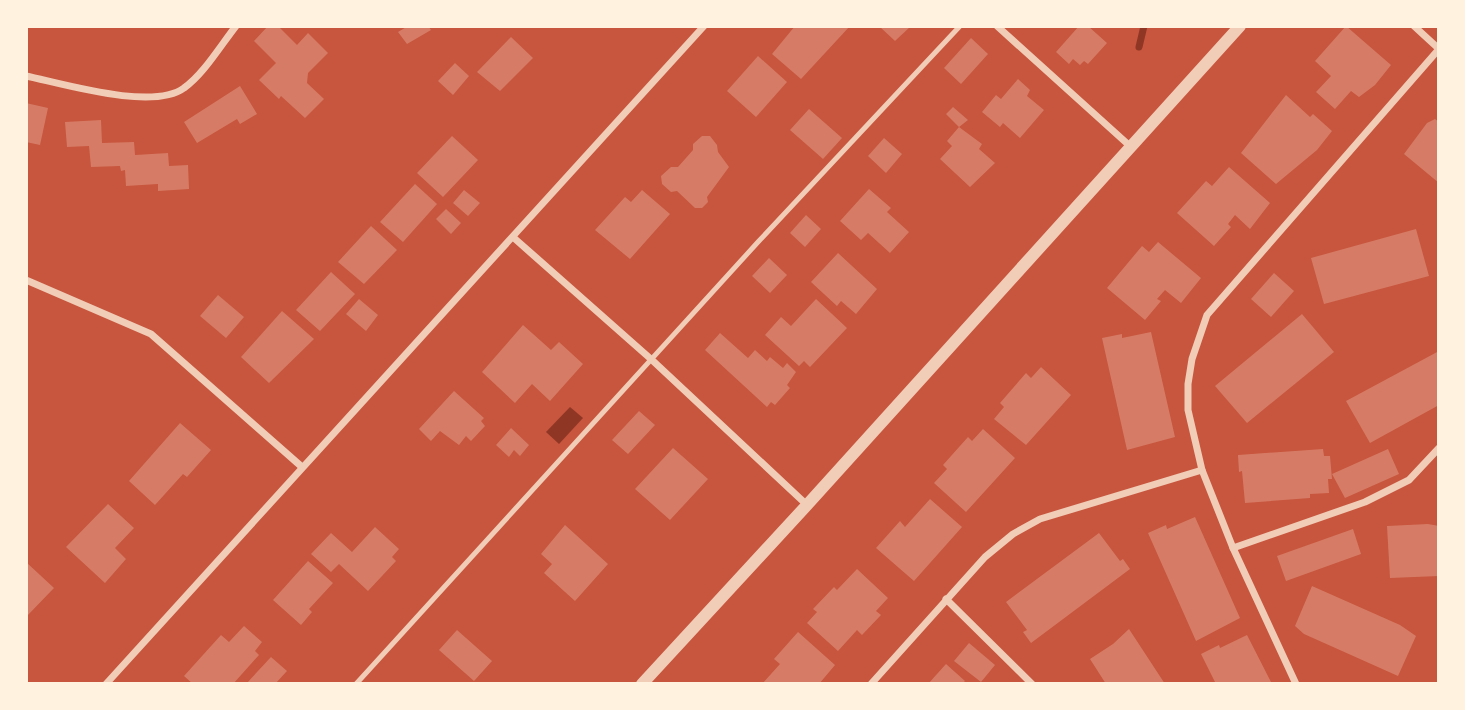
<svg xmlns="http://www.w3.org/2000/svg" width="1465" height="710" viewBox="0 0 1465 710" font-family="Lato,sans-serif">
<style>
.water{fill:#8f3625}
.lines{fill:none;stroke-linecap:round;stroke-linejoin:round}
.stream{stroke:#8f3625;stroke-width:7}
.building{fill:#d67c66}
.service{stroke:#f1ccb7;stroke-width:5}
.minor{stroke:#f1ccb7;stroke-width:7}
.tertiary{stroke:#f1ccb7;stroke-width:12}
</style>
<rect width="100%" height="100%" fill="#c8553d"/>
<polygon class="water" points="570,407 583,418 559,444 546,432"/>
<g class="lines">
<polyline class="stream" points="1139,47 1144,26"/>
</g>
<g class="building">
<polygon points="268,26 278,26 297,45 308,33 328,53 308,73 307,83 324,99 305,118 281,96 279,99 259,80 276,63 254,41"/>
<polygon points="408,26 428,26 431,30 407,44 398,32"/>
<polygon points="795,26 850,26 801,79 772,54"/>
<polygon points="879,26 911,26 895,41"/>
<polygon points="1079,26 1088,26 1107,43 1088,64 1084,61 1080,65 1073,59 1069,64 1056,52"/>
<polygon points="1346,26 1391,65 1375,85 1359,97 1351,91 1335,109 1316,92 1331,76 1315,61"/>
<polygon points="511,37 533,58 500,91 477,72"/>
<polygon points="971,38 988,54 961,84 944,68"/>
<polygon points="758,56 787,82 756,117 727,91"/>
<polygon points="455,63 469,76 453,95 438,81"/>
<polygon points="1018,79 1030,90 1027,96 1044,110 1020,138 1003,123 1000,127 982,112 996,95 1001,99"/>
<polygon points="240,86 257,114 240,124 237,119 197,143 184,122"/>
<polygon points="1286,95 1310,117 1313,114 1332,131 1317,150 1276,184 1241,153"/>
<polygon points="26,103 48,108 40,145 26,142"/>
<polygon points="953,107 968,120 959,127 982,144 979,149 995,163 970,187 940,159 952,146 947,141 959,127 946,114"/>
<polygon points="809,109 842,138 823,159 790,130"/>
<polygon points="1435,119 1439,122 1439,183 1404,154 1427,123"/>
<polygon points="101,120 102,143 134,142 135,155 168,153 169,166 188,165 189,189 158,191 158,184 126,186 125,170 121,171 120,166 91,167 89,146 67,147 65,122"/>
<polygon points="452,136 478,160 443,197 417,173"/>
<polygon points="702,136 710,136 717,145 718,152 729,167 707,197 708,202 702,208 695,208 677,191 671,192 662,184 661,176 671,167 678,167 693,150 693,144"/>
<polygon points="884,138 902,154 886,173 868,156"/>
<polygon points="1229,167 1270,203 1250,229 1235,215 1228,224 1231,227 1214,246 1177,213 1206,181 1212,186"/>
<polygon points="415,184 437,204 403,242 380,222"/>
<polygon points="869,189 891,208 887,212 909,232 890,253 868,233 861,240 840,221"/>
<polygon points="464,190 480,203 468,216 453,203"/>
<polygon points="642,190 670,214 630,259 595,230 625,197 631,202"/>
<polygon points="446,209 461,223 451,234 436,219"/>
<polygon points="806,215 821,229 805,247 790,233"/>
<polygon points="371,226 397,250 364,284 338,262"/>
<polygon points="1416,229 1429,276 1324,304 1311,258"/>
<polygon points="1158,242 1201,278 1181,303 1165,290 1157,299 1161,301 1145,320 1107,288 1142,246 1149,252"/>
<polygon points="838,253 877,289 856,314 841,301 837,306 811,282"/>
<polygon points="769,258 787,275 770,293 752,276"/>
<polygon points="331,272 355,294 320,331 296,310"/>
<polygon points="1274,273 1294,291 1271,317 1251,299"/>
<polygon points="218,295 244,317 226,338 200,316"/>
<polygon points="359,299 378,315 366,331 346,314"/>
<polygon points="816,299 847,328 810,367 804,361 799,366 765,335 781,317 791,326"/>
<polygon points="282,311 314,339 269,383 241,357"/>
<polygon points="1302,314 1334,352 1247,423 1215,386"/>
<polygon points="523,325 551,350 559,342 583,364 550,401 532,384 515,403 482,372"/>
<polygon points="1151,332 1175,437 1127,450 1102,338 1122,334 1122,338"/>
<polygon points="720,333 748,358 755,350 767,361 770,357 783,368 787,363 796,372 787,385 790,388 775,405 771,402 767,407 705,350"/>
<polygon points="1439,351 1439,405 1370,443 1346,401"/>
<polygon points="1041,367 1071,395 1026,445 994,419 1004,407 1000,403 1026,373 1031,378"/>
<polygon points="454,391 484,418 481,421 485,426 471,441 466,436 459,445 440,431 431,441 419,429"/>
<polygon points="639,411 655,425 628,454 612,440"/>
<polygon points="180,423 211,450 187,477 183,474 155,505 129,481"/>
<polygon points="511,428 529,445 520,456 514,450 509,457 496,445"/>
<polygon points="983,429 1015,458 966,512 934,483 947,469 943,465 968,437 972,441"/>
<polygon points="673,448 708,479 670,520 635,489"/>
<polygon points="1323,449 1324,456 1330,456 1332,479 1328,479 1329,493 1310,494 1310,498 1245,503 1242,471 1239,472 1238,455"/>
<polygon points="1388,449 1399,474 1345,498 1332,474"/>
<polygon points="930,499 962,527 914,581 876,548 900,521 905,527"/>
<polygon points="108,504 134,528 115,548 126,559 105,583 66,547"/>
<polygon points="1195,517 1240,618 1196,641 1148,533 1166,525 1167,529"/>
<polygon points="1428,524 1439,526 1439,576 1390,578 1387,526"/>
<polygon points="565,525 608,564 575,601 544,573 552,564 541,554"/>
<polygon points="375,527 399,549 392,557 396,561 368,591 339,564 331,572 311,554 331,533 352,552"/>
<polygon points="1353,529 1361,554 1286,581 1277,556"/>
<polygon points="1099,533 1120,561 1123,559 1130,569 1031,643 1023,632 1027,630 1006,602"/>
<polygon points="308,561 333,583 309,609 312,612 301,625 273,600"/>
<polygon points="26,562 54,588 26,617"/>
<polygon points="857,569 888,598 876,611 881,615 862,635 857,630 838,651 807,623 817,612 813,609 834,587 837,590"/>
<polygon points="1312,586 1400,625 1416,636 1398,676 1304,634 1295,626"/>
<polygon points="244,626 262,642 255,651 259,655 233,684 193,684 184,676 221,635 229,642"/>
<polygon points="1129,629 1165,684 1106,684 1090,659 1113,644"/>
<polygon points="457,630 492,661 474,681 439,650"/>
<polygon points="798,632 835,665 819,684 762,684 780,664 774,659"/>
<polygon points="1247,635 1272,684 1216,684 1201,654 1219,645 1220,648"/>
<polygon points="969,643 995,665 981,682 954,661"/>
<polygon points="271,657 287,671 275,684 246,684"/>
<polygon points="946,664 965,681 962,684 928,684"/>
</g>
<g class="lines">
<polyline class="service" points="356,684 758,242 960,26"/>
<g class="minor">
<polyline points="997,26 1131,147"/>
<polyline points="1414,26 1439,49"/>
<path d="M26 76C64 84 153 111 184 88 203 75 221 45 236 26"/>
<polyline points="514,238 652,360 807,505"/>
<polyline points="26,280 151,334 302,467"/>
<polyline points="1233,548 1365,502 1409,480 1439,448"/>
<polyline points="946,599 1032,684"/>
<polyline points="106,684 704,26"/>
<polyline points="871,684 985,557 1013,534 1040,519 1202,470"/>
<polyline points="1296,684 1233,548 1202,470 1188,410 1188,384 1192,359 1207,315 1439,49"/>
</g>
<polyline class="tertiary" points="642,684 807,505 1240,26"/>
</g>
<rect width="1465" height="710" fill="none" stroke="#fff3e0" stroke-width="56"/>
</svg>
